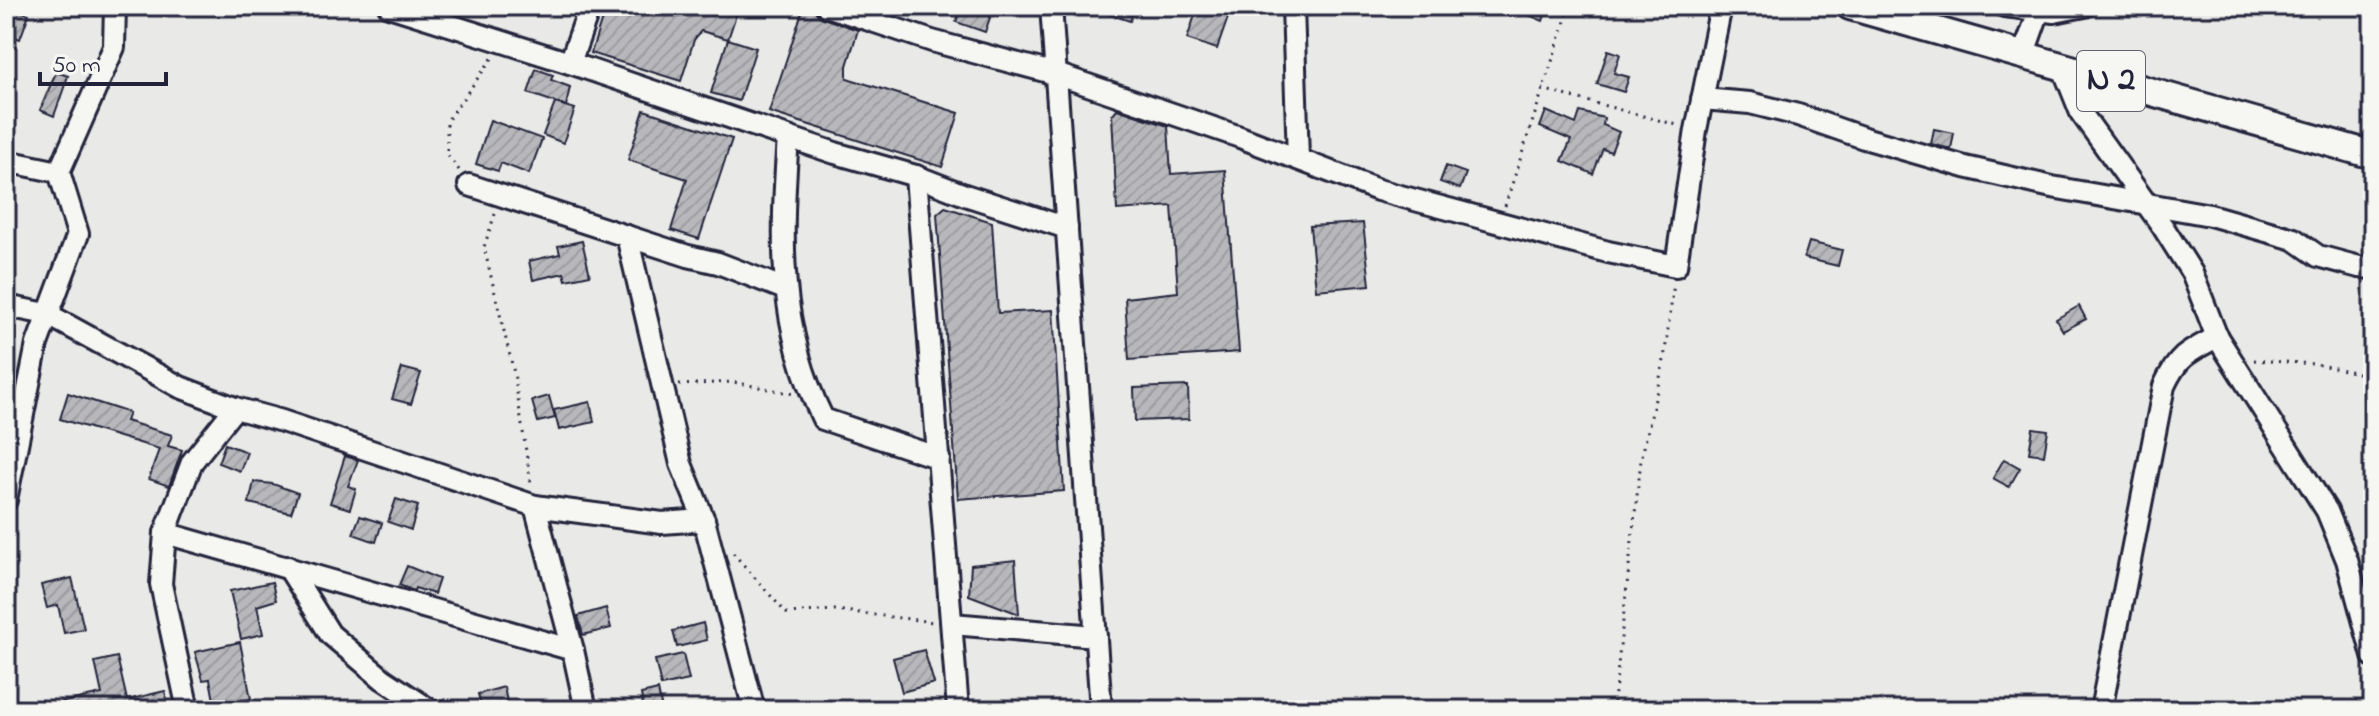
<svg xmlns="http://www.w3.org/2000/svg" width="2379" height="716" viewBox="0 0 2379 716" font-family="'Indie Flower',sans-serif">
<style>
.building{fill:url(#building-hatch);stroke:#22223b;stroke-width:2}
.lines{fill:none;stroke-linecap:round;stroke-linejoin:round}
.minor-casing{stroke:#22223b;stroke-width:26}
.major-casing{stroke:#22223b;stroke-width:32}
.path{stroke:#22223b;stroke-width:3;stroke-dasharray:2 6;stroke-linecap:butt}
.minor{stroke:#f6f6f2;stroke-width:20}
.major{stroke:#f6f6f2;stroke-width:26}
.labels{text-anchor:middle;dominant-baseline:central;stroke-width:7;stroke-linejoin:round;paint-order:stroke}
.shield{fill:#f6f6f2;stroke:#626272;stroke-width:2}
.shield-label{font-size:34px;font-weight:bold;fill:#22223b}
</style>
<defs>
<pattern id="building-hatch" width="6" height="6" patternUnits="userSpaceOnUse" patternTransform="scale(2)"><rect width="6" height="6" fill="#b8b8bc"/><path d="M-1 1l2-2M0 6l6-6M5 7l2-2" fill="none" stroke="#9e9ea2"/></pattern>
</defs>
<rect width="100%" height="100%" fill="#e9e9e7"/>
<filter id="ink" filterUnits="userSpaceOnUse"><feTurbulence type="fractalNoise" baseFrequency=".0125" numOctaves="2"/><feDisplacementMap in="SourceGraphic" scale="16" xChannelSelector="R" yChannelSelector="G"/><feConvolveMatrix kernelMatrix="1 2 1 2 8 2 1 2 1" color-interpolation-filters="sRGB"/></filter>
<g filter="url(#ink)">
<g class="building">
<polygon points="6,6 29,14 20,39 6,34"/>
<polygon points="606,6 739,6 728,39 701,31 694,40 681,81 591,53"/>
<polygon points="804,6 814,7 817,14 823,18 858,30 847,66 847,78 959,113 942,167 769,112"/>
<polygon points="962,6 994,6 985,32 956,22"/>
<polygon points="1094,6 1135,6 1130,21 1093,9"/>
<polygon points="1198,6 1232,6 1217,49 1187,39"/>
<polygon points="1507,6 1548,6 1543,21"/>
<polygon points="728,39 756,48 739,101 711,93"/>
<polygon points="1608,50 1620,54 1614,73 1629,77 1624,92 1597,84"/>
<polygon points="536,69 553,75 551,80 570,87 566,106 528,93"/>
<polygon points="56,72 68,76 54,116 40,110"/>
<polygon points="555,103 575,109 563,143 543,135"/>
<polygon points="1117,109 1168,126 1171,174 1225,170 1239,352 1129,360 1125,298 1178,292 1172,206 1117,210 1112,115"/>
<polygon points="644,110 732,139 699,239 671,230 687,179 628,160"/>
<polygon points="1546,111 1576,124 1580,112 1604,118 1603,125 1619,132 1611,152 1603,149 1593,174 1562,161 1571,140 1540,127"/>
<polygon points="490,120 542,139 529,174 501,163 498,171 476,164"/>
<polygon points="1934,129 1954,133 1951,149 1931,144"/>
<polygon points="1446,166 1466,173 1460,189 1440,182"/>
<polygon points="945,207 992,222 998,313 1053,310 1064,491 958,499 937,214"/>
<polygon points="1363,223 1370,285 1316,290 1310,226"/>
<polygon points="582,241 590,275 566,280 564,273 533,280 529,261 560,254 558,246"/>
<polygon points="1809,242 1842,250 1838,266 1804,258"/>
<polygon points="2079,306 2086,319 2063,331 2056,319"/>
<polygon points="402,368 421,373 411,404 392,399"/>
<polygon points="1188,386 1189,419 1135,421 1134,388"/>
<polygon points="68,393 129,413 126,421 172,435 168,446 182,450 169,486 149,479 159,449 60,419"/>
<polygon points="549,396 555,418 538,422 532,401"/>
<polygon points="590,402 594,422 559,430 554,410"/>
<polygon points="2033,428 2048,430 2044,455 2029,453"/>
<polygon points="225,444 247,452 240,471 218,463"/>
<polygon points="345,456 358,460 348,486 356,489 350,509 330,503"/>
<polygon points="2004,459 2020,468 2009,487 1993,478"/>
<polygon points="254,482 273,484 298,493 291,513 249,503"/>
<polygon points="396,499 418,506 411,530 388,522"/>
<polygon points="360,516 382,523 376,542 353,534"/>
<polygon points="1015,560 1019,614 969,595 971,565"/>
<polygon points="407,566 439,579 434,594 415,588 414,591 399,585"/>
<polygon points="72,578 84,629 64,633 58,605 47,608 41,585"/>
<polygon points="272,582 276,600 257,606 263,634 241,639 230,591"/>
<polygon points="606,608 611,628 583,635 578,616"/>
<polygon points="703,623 707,640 677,647 673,631"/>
<polygon points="240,642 251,699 215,706 210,679 203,680 195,652"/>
<polygon points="924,650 934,683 902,692 893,658"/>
<polygon points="683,654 689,680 661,686 655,660"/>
<polygon points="117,657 127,700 165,691 169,710 54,710 53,704 102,694 95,662"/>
<polygon points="504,687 508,707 482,710 478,694"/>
<polygon points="658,690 662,710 644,710 641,694"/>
</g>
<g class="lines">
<defs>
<g id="minor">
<polyline points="389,6 570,63 835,153 916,176 965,195 1067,228"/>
<polyline points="827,6 932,41 1056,74 1240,137 1378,190 1608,252 1676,266 1696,130 1721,6"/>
<polyline points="1051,6 1101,710"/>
<polyline points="1293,6 1298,159"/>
<polyline points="2004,6 2054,12 2085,6"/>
<polyline points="2023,56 2039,11"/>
<polyline points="570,63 590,6"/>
<polyline points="2063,68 2081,113 2163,227 2192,273 2217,337 2327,511 2347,560 2373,656"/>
<polyline points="1702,99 1750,103 1798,115 1864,138 1965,167 2052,187 2210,215 2294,239 2318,256 2359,267 2373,268"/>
<path d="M788 137C781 239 777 325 823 419L939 458"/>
<polyline points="6,161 59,172"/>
<polyline points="916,176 958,710"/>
<polyline points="469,185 688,256 718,263 785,289"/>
<polyline points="627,236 681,464 704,520 754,710"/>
<polyline points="6,306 47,314 180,387 235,408 282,421 535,506 662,523 704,520"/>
<polyline points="6,500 37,344 78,234 59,172 114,47 115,6"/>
<polyline points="535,506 573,650 586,710"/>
<polyline points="165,533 573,650"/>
<polyline points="288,567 330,634 383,679 430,710"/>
<polyline points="952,624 1096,636"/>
<polyline points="188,710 161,584 165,533 192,462 235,408"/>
<path d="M2101 710 2164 386C2178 356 2188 352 2217 337"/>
</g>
<polyline id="major" points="1850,6 2373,155"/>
</defs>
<use href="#minor" class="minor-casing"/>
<use href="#major" class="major-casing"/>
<g class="path">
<polyline points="1542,89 1677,125"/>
<polyline points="459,170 447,154 447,121 493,57"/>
<polyline points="1505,206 1570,6"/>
<polyline points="495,214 484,247 514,373 531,484"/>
<polyline points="2254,360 2315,364 2373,376"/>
<polyline points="6,362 16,350"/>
<polyline points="679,385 733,382 794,394"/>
<polyline points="733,553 786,613 835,610 933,622"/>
<polyline points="1613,710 1641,460 1664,360 1674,283"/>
</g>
<use href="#minor" class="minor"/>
<use href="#major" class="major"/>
</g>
</g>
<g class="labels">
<rect class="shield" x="2077" y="51" width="68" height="60" rx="6"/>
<g class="shield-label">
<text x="2111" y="81">N 2</text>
</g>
</g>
<rect width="2379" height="716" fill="none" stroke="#f6f6f2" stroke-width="32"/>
<rect x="16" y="16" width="2347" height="684" fill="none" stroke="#22223b" stroke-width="3" filter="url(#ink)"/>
<path d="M40 72v12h126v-12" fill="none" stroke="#22223b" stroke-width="4"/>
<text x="52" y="72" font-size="24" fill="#22223b" stroke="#f6f6f2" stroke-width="6" paint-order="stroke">50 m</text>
</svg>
